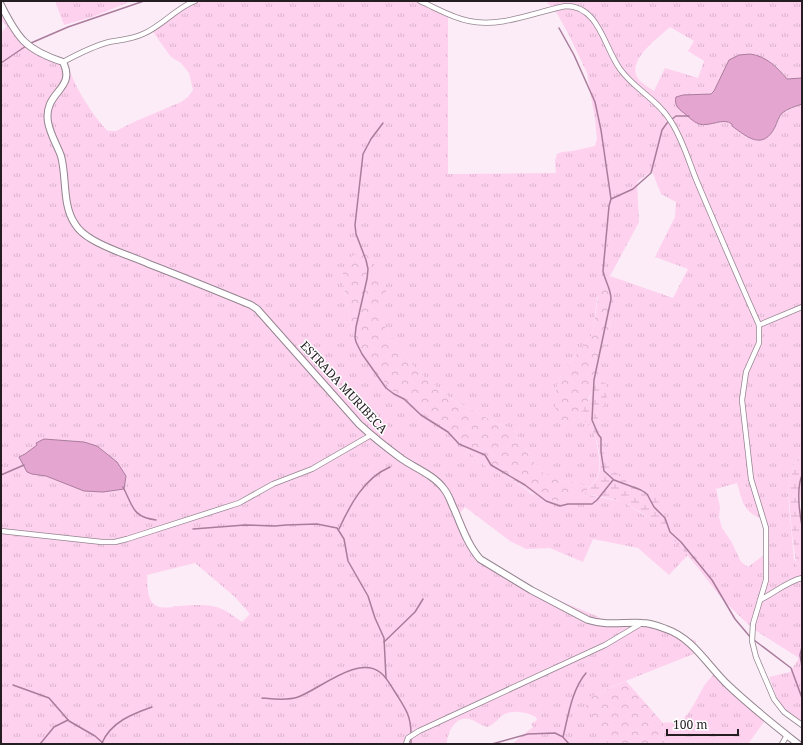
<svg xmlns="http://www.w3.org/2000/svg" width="803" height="745" viewBox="0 0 803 745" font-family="'Noto Serif',serif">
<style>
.grass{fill:url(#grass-tufts);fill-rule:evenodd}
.forest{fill:url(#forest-crowns)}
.wetland{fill:url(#wetland-marsh)}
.water{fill:#e4a5d1;stroke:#aa7c9c}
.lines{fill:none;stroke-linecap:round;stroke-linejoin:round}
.stream{stroke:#aa7c9c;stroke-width:1.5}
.street-casing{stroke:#94858f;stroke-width:6}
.secondary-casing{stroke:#94858f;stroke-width:8}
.street{stroke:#fff;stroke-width:4.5}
.secondary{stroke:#fff;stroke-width:6}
.labels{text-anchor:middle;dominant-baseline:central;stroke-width:3;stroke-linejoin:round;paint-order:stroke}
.street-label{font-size:12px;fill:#241e22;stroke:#fff}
</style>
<defs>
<pattern id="grass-tufts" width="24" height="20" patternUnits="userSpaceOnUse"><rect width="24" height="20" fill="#fed1ef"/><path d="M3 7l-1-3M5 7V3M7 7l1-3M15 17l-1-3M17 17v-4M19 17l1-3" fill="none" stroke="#dab3cd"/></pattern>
<pattern id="forest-crowns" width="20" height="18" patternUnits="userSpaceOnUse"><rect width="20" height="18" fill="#fed1ef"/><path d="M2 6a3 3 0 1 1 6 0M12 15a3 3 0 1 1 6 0" fill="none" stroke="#dab3cd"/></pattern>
<pattern id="wetland-marsh" width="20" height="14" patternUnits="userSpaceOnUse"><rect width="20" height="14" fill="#fed1ef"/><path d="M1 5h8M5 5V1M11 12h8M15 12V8" fill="none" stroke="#dab3cd"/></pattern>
</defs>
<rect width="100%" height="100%" fill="#fcecf7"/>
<g class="grass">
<path d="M1 1H2L16 30 29 42 50 57 67 59C69 79 93 117 108 131H116L136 121 181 102 188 97 193 90 189 73 181 63 171 57 153 32 168 17 191 1H422L429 9 448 14V174L556 173 555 161 557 154 562 152 572 151 595 146 597 139 595 119 587 73 569 35 558 15 546 1H802V78L787 79 777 67 729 60 714 91C707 98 692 95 683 95L678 109 687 115 719 123C729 116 748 135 757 141L769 136 775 127 782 113 802 104V454L795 463 788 487 789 507 794 559 801 572H802V728L782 711 769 677 790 672 799 658 752 628 723 600 698 568 700 567V561L681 541 671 531 663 514 660 510 658 501 654 495 620 478 610 468 606 461 602 445 598 418V410L602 406 605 383 596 378 611 322 610 283 609 276 597 299 594 324 591 336 564 370 559 379 556 390V412L574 419 579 416C584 421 589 425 592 430 595 435 596 440 597 446 600 461 603 475 590 487L578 483 556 480 542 472 533 461 514 429 498 424 450 398 417 371 387 331 382 319V309L343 282 354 339 441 425 459 440 479 462 497 473 513 480 532 494 562 501 584 494 623 502 660 525 680 545 688 555 669 575 638 548 593 539 583 562 550 548 526 549 510 541 465 507 460 513 476 548 484 561 515 576 546 595 599 617 602 621 620 620 676 632 696 641V653L618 684 584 700 608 744H512L533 727 531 724 537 720 536 717C527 712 512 709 503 715 498 719 494 724 488 727 481 726 476 721 470 719 455 715 447 733 447 744H1V33L7 26 1 20ZM670 27 694 41 688 51 704 61 698 78 665 68 654 91C649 87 640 83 637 77 628 59 658 38 670 27ZM652 171 661 194 676 202 675 217 655 257 688 269 673 298 610 276 639 222 637 182ZM65 440 84 442 97 446 117 462 126 476 124 489 103 492 84 491 46 476 32 474 19 457 25 454 37 445ZM737 483C743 502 742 511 762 519L766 533 764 555 748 567 741 562 731 541 722 528 719 517 720 507 716 489ZM195 563 235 597 250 614 242 622C236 618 230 613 224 610 211 603 193 605 178 606 172 607 163 609 157 606 146 601 148 585 147 575Z"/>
<polygon points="55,1 132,1 92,17 64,25"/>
<path d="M716 673 766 719 748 744H664L663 723C667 722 674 723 679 721 694 715 700 683 716 673Z"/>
</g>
<g class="forest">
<polygon points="364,252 371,259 386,284 386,303 382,309 382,319 387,331 417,371 450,398 498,424 514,429 533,461 542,472 557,480 578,483 590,487 584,494 573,498 562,501 543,500 513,480 497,473 479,462 459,440 441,425 395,393 368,365 354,339 343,282 343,271 352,256"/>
<path d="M602 272 609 276C610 281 612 286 613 291 617 312 594 400 580 415 575 421 564 422 557 421L555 403 556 390 559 379 564 370 591 336 594 324Z"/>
<polygon points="626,681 663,723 664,744 608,744 583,700"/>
</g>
<g class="wetland">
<path d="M596 378 605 383 609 391 604 405 598 410C597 419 600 428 601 438 606 476 623 479 654 495L658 498 660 510 663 514 671 531 681 541 700 561 702 565 700 567 698 568C676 541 655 518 624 503 613 498 596 496 584 494 589 487 597 482 599 474 602 463 598 439 592 430 589 425 584 421 579 416L590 398Z"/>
<polygon points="802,454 802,492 799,506 802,515 802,572 797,570 792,534 788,487 795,463"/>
</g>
<g class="water">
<path d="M750 54C766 56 777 67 787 79L802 78V104C796 106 787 109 782 113 779 116 777 123 775 127 763 151 747 137 732 126V124C723 117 711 127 699 124 693 122 688 116 684 113 678 109 674 104 676 97L683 95 711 94 714 91 729 60 739 55Z"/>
<polygon points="44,439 84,442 97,446 117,462 126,476 124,489 103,492 84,491 46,476 32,474 27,472 19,457 25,454 37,445 36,443"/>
</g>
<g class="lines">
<g class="stream">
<path d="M559 28 574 55 595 102 601 130 611 199 609 206 603 271C605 281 611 289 611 299L594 380 592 420 598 434 601 438V452L604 471 614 480 641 490 647 494 654 507 665 518 670 532 681 542 712 580 735 619 751 638"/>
<polyline points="31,43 68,27 144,1"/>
<polyline points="1,63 26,46"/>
<polyline points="383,123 371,139 363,154 355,225 356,234 366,260 368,269 367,279 356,327 355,337 356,342 362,354 386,388 394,394 404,399 421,415 448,432 459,444 485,455 491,465 525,485 546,501 560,506 568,504 592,504 597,500 613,480"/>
<polyline points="611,199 633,189 651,173 662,130 667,123 676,116 689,116"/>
<polyline points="1,475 24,465"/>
<path d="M802 475C796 490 799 510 802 526"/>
<path d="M123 487C133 506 132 517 156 520"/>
<polyline points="193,529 245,525 275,526 286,525 317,524 337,528 344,539 348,561 368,596 375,618 384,638 386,678"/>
<path d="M339 529C350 505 364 478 390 467"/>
<polyline points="754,640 791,668 802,698"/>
<polyline points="384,642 415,612 423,599"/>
<polyline points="802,647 800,655 802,667"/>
<polyline points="13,685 49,698 69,721 95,736 104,744"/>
<path d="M262 698C273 699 287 701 298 697 320 689 359 654 381 673 387 678 391 686 395 692 405 708 411 715 411 734"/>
<path d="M563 737C568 717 572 689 586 673"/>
<path d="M102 743C111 722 132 714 152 707"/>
<polyline points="40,744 54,727 68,720"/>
<polyline points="411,744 411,738"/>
<polyline points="492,744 528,734 555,733 563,737 569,744"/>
</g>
<defs>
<g id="street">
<path d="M420 1C436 8 452 18 469 21 501 28 535 12 566 6 599 6 604 47 620 69 634 89 657 99 670 120 683 139 689 163 698 184 718 231 738 278 759 325V343L746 372 742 400 751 479 766 528V580L753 624 752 641 756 657 774 699 784 712 802 725"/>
<path d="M63 62C78 54 93 46 109 42 121 40 132 39 143 34 162 26 176 8 195 1"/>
<polyline points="759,325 802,307"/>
<polyline points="1,531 102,542 115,542 127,539 239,503 273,484 312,469 371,435"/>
<path d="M760 600C774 593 788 581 802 578"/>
<polyline points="406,744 408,738 419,731 605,645 642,623"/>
<polyline points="782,744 787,735"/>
</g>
<path id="secondary" d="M1 5C18 39 26 50 63 62 77 90 43 91 48 122 50 134 57 145 61 156 67 178 62 205 75 224 79 231 86 236 93 240 110 250 131 256 149 264 183 277 217 291 251 305L257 309 359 424C373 437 387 448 402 459 415 468 434 475 444 489 449 495 451 503 455 511 462 528 468 545 480 559L531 590 588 620C607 626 624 622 642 623 651 623 658 626 666 629 693 638 708 666 728 685 750 706 774 725 798 744"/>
</defs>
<use href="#street" class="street-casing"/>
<use href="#secondary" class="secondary-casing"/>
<use href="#street" class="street"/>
<use href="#secondary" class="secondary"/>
</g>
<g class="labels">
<g class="street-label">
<text transform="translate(344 387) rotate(47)">ESTRADA MURIBECA</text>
</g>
</g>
<rect width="803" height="745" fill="none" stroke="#241e22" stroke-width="4"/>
<path d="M667 729v6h71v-6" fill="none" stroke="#241e22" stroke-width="2"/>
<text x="673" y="729" font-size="12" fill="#241e22" stroke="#ffffff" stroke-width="3" paint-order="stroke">100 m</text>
</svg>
